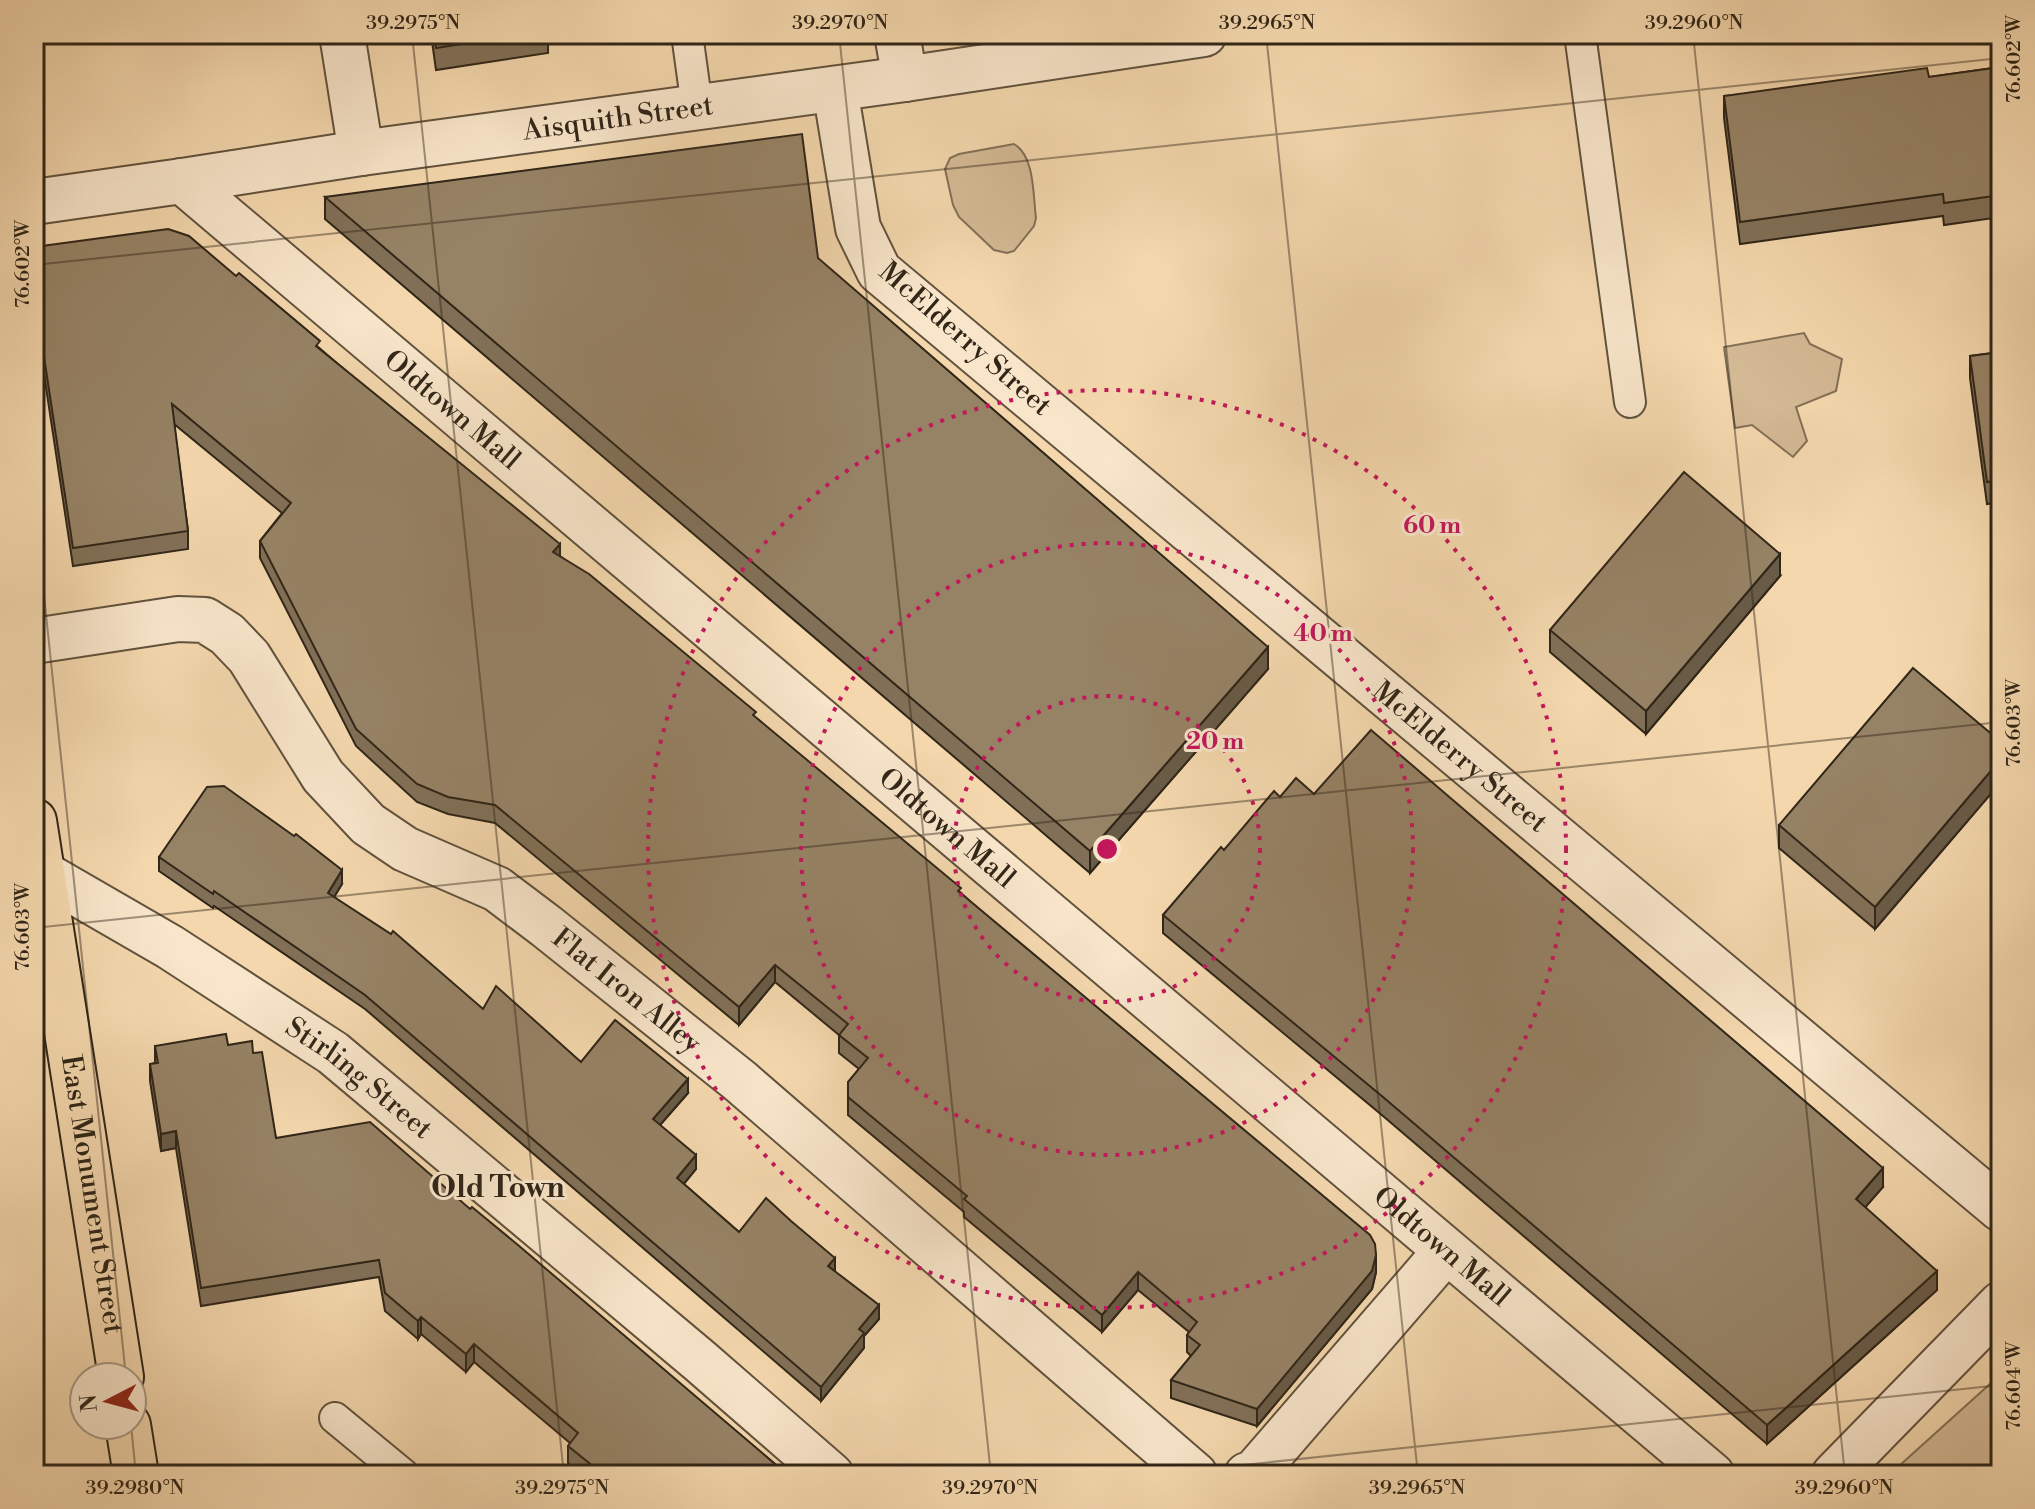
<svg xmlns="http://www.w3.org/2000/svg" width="2035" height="1509" viewBox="0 0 2035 1509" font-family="'Libre Bodoni',serif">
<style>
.green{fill:#d3b994;stroke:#827056;stroke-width:2}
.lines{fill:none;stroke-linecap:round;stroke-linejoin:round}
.lane-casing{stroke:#61523d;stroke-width:34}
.street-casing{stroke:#61523d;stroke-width:48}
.primary-casing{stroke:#302618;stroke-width:48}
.lane{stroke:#f8e5ca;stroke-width:30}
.street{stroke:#f8e5ca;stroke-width:44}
.primary{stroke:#f4d7ad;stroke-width:44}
.wall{fill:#817057;stroke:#302618;stroke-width:2}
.shaded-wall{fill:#695b47;stroke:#302618;stroke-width:2}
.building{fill:#968265;stroke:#302618;stroke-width:2}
.ticks{fill:none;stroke:#302618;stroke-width:2;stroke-opacity:0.45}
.ring{fill:none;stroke:#c2185b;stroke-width:4;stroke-dasharray:4 8}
.labels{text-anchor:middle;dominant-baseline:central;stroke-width:6;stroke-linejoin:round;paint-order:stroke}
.street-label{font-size:28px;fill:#302618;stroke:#f8e5ca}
.neighbourhood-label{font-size:30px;font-weight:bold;fill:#302618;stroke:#f8e5ca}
.centre{fill:#c2185b;stroke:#f8e5ca;stroke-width:4}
.ring-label{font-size:24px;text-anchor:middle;font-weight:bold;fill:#c2185b;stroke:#f8e5ca;stroke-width:6;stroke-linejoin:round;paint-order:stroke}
.neatline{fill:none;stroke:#302618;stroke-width:3}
.ticks-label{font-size:20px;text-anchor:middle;fill:#302618}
</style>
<rect width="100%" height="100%" fill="#f4d7ad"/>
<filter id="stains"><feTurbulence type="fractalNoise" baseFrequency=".0025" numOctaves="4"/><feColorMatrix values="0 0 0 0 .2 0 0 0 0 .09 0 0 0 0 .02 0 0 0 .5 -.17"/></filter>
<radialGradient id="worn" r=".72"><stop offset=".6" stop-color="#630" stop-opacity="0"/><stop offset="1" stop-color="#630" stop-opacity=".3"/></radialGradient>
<g class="green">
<path d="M1014 144C1035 156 1033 196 1036 218L1034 226 1014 251 1007 253 994 250 959 217 953 205 945 169 950 158 959 154Z"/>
<polygon points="1804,333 1810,344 1842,359 1836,391 1796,407 1807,441 1793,457 1752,425 1735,428 1724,347"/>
<polygon points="2001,1374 2001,1475 1889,1475"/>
</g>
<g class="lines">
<defs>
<g id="lane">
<polyline points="687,34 697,107"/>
<polyline points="1580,34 1630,402"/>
<polyline points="335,1418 404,1475"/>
</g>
<g id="street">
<polyline points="342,34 361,153"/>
<polyline points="897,34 905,79"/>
<path id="s1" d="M835 89 858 228 879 271 2001 1209"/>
<path id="s2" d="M182 181 1712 1475"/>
<path id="s3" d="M34 202 182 181 361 153 905 79 1204 34"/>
<path id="s4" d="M34 641 178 619 205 620 227 634 249 657 323 776 368 824 405 849 497 889 546 926 740 1081 1195 1475"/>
<path id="s5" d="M42 873 170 947 333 1053 700 1361 831 1475"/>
<polyline points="1247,1475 1254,1473 1446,1251"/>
<polyline points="1834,1475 2001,1304"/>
</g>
<g id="primary">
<path id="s6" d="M34 821 121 1377"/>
<polyline points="128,1425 136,1475"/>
</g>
</defs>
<use href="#lane" class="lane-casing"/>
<use href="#street" class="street-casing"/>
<use href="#primary" class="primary-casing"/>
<use href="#lane" class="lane"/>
<use href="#street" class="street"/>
<use href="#primary" class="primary"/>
</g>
<g class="wall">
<polygon points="431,34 577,34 548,39 548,53 436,70"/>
<polygon points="2001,67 2001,217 1944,225 1943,216 1740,244 1724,118 1724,96 1929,77"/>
<polygon points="325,197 1268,669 1090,873 325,219"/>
<polygon points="34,256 236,276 560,556 756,718 961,893 1376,1272 1372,1289 1257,1426 1171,1398 1171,1380 1191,1356 1187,1352 1187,1335 1189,1332 1138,1290 1102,1332 964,1217 964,1212 848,1115 848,1082 859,1069 839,1053 839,1035 775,982 739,1025 495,823 448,814 417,802 356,746 260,558 260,541 282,513 174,424 188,531 188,549 73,566 34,308"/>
<polygon points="2001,352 2001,502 1987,504 1970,378 1970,356"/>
<polygon points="1780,576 1646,734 1550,652 1550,630"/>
<polygon points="2001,742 2001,782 1875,929 1779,848 1779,825"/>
<polygon points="1280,797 1883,1187 1865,1207 1937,1290 1767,1444 1383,1116 1163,933 1163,915 1224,850"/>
<polygon points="159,857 342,884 334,897 483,1009 581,1062 688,1093 660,1125 696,1169 684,1184 739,1232 835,1272 879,1319 864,1336 864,1348 821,1401 365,1009 214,906 213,908 159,871"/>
<polygon points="228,1045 253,1053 276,1138 470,1209 788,1475 582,1475 568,1463 568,1446 570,1443 474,1362 466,1372 421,1334 418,1339 385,1311 379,1277 201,1306 176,1148 161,1151 150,1081 150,1064 155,1063 155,1046"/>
</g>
<g class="shaded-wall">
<polygon points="560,544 560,562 553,552"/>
<polygon points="1780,554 1780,576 1646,734 1646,711"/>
<polygon points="1268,647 1268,669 1090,873 1090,851"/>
<polygon points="2001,759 2001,782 1875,929 1875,907"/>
<polygon points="342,870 342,884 328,907 328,893"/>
<polygon points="775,965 775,982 739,1025 739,1007"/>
<polygon points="688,1079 688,1093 653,1133 653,1119"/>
<polygon points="176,1131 176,1148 161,1151 161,1134"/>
<polygon points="696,1155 696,1169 677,1192 677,1178"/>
<polygon points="1883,1168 1883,1187 1856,1218 1856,1199"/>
<polygon points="1376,1255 1376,1272 1372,1289 1257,1426 1257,1409"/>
<polygon points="835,1258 835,1272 828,1266"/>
<polygon points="1937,1271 1937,1290 1767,1444 1767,1425"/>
<polygon points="1138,1272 1138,1290 1102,1332 1102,1315"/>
<polygon points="879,1305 879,1319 864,1336 864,1348 821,1401 821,1387 859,1329"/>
<polygon points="421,1317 421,1334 418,1339 418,1321"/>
<polygon points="474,1344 474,1362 466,1372 466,1354"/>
</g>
<g class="building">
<polygon points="434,34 524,34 436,48"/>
<polygon points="2001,67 2001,195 1944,203 1943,194 1740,222 1724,96 1927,68 1929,77"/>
<polygon points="802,134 818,258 1268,647 1090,851 325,197"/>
<polygon points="168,229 189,236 236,276 239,273 320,341 316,346 560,544 553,552 589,574 756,712 753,715 961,888 958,891 1370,1235 1375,1244 1376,1255 1372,1271 1257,1409 1171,1380 1200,1345 1187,1335 1197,1322 1138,1272 1102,1315 964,1199 967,1196 848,1097 848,1082 868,1058 839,1035 848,1024 775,965 739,1007 495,805 448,797 417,784 356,729 260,541 291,503 172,404 188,531 73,548 34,291 34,256 42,246"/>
<polygon points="2001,352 2001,480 1987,482 1970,356"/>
<polygon points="1684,472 1780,554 1646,711 1550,630"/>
<polygon points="1913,668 2001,742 2001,759 1875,907 1779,825"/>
<polygon points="1371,730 1883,1168 1856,1199 1937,1271 1767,1425 1383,1097 1163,915 1221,847 1224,850 1274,791 1280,797 1296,778 1314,794"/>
<polygon points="224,786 294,836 296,834 342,870 328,893 391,934 393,931 483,1009 496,986 581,1062 615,1020 688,1079 653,1119 696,1155 677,1178 739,1232 766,1198 791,1221 835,1258 828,1266 879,1305 859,1329 864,1333 821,1387 365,995 214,891 213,894 159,857 207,787"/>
<polygon points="226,1034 228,1045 252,1041 253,1053 262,1052 276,1138 370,1122 470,1209 472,1207 518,1245 788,1475 604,1475 568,1446 578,1433 474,1344 466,1354 421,1317 418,1321 385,1293 379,1260 201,1288 176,1131 161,1134 150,1064 158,1063 155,1046"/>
</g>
<path class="ticks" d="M412 34 564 1475M839 34 991 1475M1266 34 1418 1475M1693 34 1845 1475M34 265 2001 58M34 500 126 1377M34 928 2001 722M131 1425 136 1475M1148 1475 2001 1385"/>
<g class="ring">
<circle cx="1107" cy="849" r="153"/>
<circle cx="1107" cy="849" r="306"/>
<circle cx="1107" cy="849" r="459"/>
</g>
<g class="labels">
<g class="street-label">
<text stroke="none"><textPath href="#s3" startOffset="590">Aisquith Street</textPath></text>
<text transform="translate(965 339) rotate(41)">McElderry Street</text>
<text stroke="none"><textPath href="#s2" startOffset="354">Oldtown Mall</textPath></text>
<text stroke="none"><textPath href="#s1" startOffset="946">McElderry Street</textPath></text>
<text stroke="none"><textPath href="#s2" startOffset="1002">Oldtown Mall</textPath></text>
<text stroke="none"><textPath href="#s4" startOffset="746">Flat Iron Alley</textPath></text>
<text stroke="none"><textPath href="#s5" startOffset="378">Stirling Street</textPath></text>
<text stroke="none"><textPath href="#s6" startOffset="378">East Monument Street</textPath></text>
<text stroke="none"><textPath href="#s2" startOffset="1650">Oldtown Mall</textPath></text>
</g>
<g class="neighbourhood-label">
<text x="498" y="1188">Old Town</text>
</g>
</g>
<circle cx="1107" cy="849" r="12" class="centre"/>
<g class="ring-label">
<text x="1432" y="533">60 m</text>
<text x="1323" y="641">40 m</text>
<text x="1215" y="749">20 m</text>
</g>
<rect width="2035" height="1509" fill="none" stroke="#f4d7ad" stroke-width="88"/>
<g transform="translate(108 1401) rotate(264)"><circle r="38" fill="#f8e5ca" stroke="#a89983" stroke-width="2"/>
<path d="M0-6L14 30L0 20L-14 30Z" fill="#8f2418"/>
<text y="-12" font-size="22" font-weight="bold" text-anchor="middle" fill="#302618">N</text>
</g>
<rect x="44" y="44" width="1947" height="1421" class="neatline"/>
<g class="ticks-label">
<text x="413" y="29">39.2975°N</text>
<text x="840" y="29">39.2970°N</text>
<text x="1267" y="29">39.2965°N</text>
<text x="1694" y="29">39.2960°N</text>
<text transform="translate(2013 59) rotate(-90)" y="7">76.602°W</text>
<text transform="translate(22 264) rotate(-90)" y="7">76.602°W</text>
<text transform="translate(2013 723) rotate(-90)" y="7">76.603°W</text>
<text transform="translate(22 927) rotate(-90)" y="7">76.603°W</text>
<text transform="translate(2013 1386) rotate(-90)" y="7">76.604°W</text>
<text x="135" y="1494">39.2980°N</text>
<text x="562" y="1494">39.2975°N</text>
<text x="990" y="1494">39.2970°N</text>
<text x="1417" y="1494">39.2965°N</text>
<text x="1844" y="1494">39.2960°N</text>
</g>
<rect width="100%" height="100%" filter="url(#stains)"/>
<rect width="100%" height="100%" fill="url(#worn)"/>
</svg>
